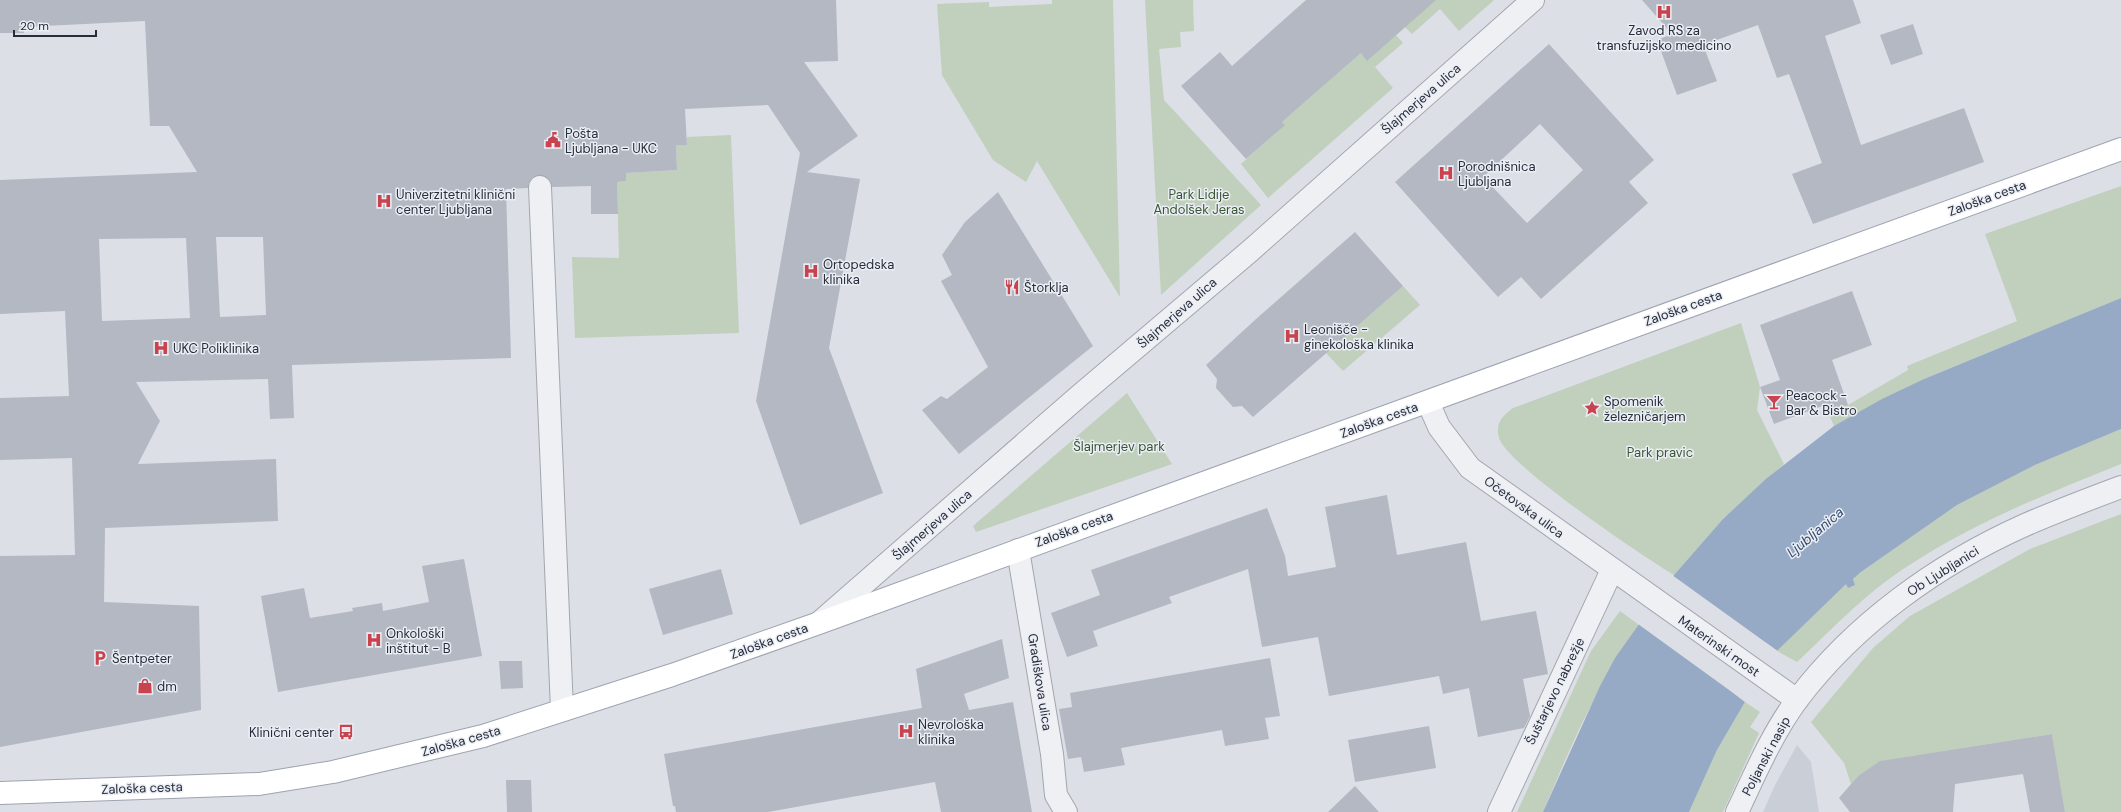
<svg xmlns="http://www.w3.org/2000/svg" width="2121" height="812" viewBox="0 0 2121 812" font-family="'DM Sans',sans-serif">
<style>
.built{fill:#caced7}
.green{fill:#c1cfbd}
.water{fill:#97aac5}
.pier{fill:#dcdfe6}
.building{fill:#b3b8c2;fill-rule:evenodd}
.lines{fill:none;stroke-linecap:round;stroke-linejoin:round}
.minor-casing{stroke:#a2a6af;stroke-width:24}
.major-casing{stroke:#9ca3b1;stroke-width:24}
.minor{stroke:#eef0f4;stroke-width:22}
.major{stroke:#fff;stroke-width:22}
.labels{text-anchor:middle;dominant-baseline:central;stroke-width:3;stroke-linejoin:round;paint-order:stroke}
.poi-label{font-size:13px;fill:#262d3b;stroke:#ebeef4;text-anchor:start}
.street-label{font-size:13px;fill:#262d3b;stroke:#ebeef4}
.park-label{font-size:13px;fill:#385634;stroke:#ebeef4}
.water-label{font-size:14px;font-style:italic;fill:#32496d;stroke:#ebeef4}
</style>
<rect width="100%" height="100%" fill="#dcdfe6"/>
<polygon class="built" points="1797,745 1811,762 1819,812 1763,812 1775,785"/>
<g class="green">
<polygon points="1052,0 1113,0 1120,297 1037,161 1026,182 993,160 942,75 937,4 989,2 989,7 1052,4"/>
<polygon points="1145,0 1193,0 1194,31 1180,32 1181,47 1159,49 1164,100 1261,205 1161,295"/>
<polygon points="1435,0 1494,0 1459,31 1440,9 1412,34 1405,27"/>
<polygon points="1396,35 1403,43 1375,67 1393,88 1268,198 1241,164 1284,125 1282,122 1361,53 1368,60"/>
<polygon points="731,135 739,333 575,338 572,257 619,258 617,182 626,181 626,173 677,170 676,145 687,145 687,137"/>
<polygon points="2121,186 2121,298 1924,379 1834,426 1828,412 1848,405 1908,370 1907,366 2017,321 1985,234"/>
<polygon points="1403,286 1420,305 1343,371 1326,353"/>
<path d="M1741 323 1760 387 1757 410 1784 464 1723 519 1674 575C1644 557 1507 465 1499 438 1495 424 1502 416 1513 408Z"/>
<polygon points="1127,393 1172,464 976,532 973,526"/>
<path d="M2121 429V464C2041 496 1960 528 1889 579 1856 603 1827 634 1797 662L1777 651 1846 583 1855 585 1853 579 1861 572 1957 505 2035 465Z"/>
<polygon points="2121,514 2121,812 2065,812 2052,734 1881,761 1858,776 1851,784 1844,763 1811,722 1873,648 1910,616 2030,549"/>
<path d="M1620 611 1639 625C1598 683 1570 747 1543 812H1517L1591 651Z"/>
<polygon points="1745,702 1760,712 1750,727 1759,733 1723,812 1689,812 1717,750"/>
</g>
<polygon class="water" points="2121,298 2121,429 2035,465 1957,505 1861,572 1853,579 1855,585 1848,588 1846,584 1777,651 1766,643 1731,691 1745,702 1717,750 1689,812 1543,812 1600,686 1615,658 1674,575 1723,519 1767,478 1834,426 1882,399 1924,379"/>
<polygon class="pier" points="1672,575 1779,652 1776,653 1766,646 1733,690 1747,703 1638,624"/>
<g class="building">
<path d="M0 0H836L838 61 804 62 858 136 807 172 860 179 829 348 883 493 800 525 756 401 800 153 768 105 685 109 687 145H676L677 170 626 173V181L617 182 618 214H591V186L552 187 550 180 540 175 533 177 529 182 528 188 506 189 511 358 292 365 294 418 270 419 268 379 136 382 160 421 138 464 276 459 278 521 105 528 104 602 199 606 201 710 0 747V556L75 555 72 458 0 460V398L69 396 65 311 0 314V180L197 172 169 126H150L145 21 24 27V33H0ZM216 237H263L266 315 220 317ZM186 238 190 318 102 321 99 239Z"/>
<polygon points="1306,0 1436,0 1367,61 1361,53 1282,122 1285,125 1246,159 1181,86 1220,52 1232,66"/>
<polygon points="1642,0 1853,0 1861,23 1825,36 1861,145 1964,108 1984,162 1813,224 1792,174 1822,163 1789,74 1777,78 1758,25 1703,45 1717,81 1677,95 1657,40 1672,34"/>
<polygon points="1913,24 1923,54 1891,65 1880,35"/>
<path d="M1549 44 1654 160 1629 182 1648 203 1541 299 1521 277 1498 297 1395 182ZM1540 124 1583 170 1527 223 1483 177Z"/>
<polygon points="998,192 1093,346 959,454 922,410 941,396 947,399 988,367 941,281 952,275 942,255 965,222"/>
<polygon points="1355,232 1403,286 1253,417 1242,406 1233,407 1216,388 1217,379 1206,365 1256,319"/>
<polygon points="1852,291 1872,345 1832,360 1848,405 1828,412 1825,405 1774,424 1760,387 1780,380 1760,325"/>
<polygon points="1387,495 1397,555 1466,542 1481,621 1536,611 1548,674 1523,679 1530,716 1524,728 1478,737 1469,688 1443,694 1439,676 1329,696 1318,637 1262,647 1248,569 1169,597 1172,603 1093,631 1098,646 1067,657 1051,613 1100,595 1091,570 1267,508 1285,556 1288,576 1336,567 1325,507"/>
<polygon points="464,559 482,656 278,692 261,596 304,588 310,618 353,611 352,608 382,603 383,611 429,602 422,566"/>
<polygon points="721,569 733,614 663,635 649,589"/>
<polygon points="1002,639 1009,678 964,694 969,710 1013,702 1032,812 941,812 935,782 768,812 676,812 675,806 673,806 664,754 922,708 916,669"/>
<polygon points="1270,658 1280,716 1265,718 1269,739 1225,746 1222,730 1121,748 1125,765 1084,772 1081,757 1068,759 1059,709 1072,707 1070,693"/>
<polygon points="499,661 522,661 523,688 501,689"/>
<polygon points="1429,726 1436,768 1355,782 1348,740"/>
<polygon points="2052,734 2065,812 2030,812 2023,774 1955,784 1953,812 1850,812 1839,798 1858,776 1880,761"/>
<polygon points="506,780 531,780 532,812 507,812"/>
<polygon points="1355,786 1379,812 1328,812"/>
</g>
<g class="lines">
<defs>
<g id="minor">
<polyline points="540,187 562,710"/>
<polyline points="1428,402 1439,427 1470,468 1797,700"/>
<polyline points="1018,550 1052,754 1056,795 1066,812"/>
<polyline points="820,622 1079,396 1250,251 1533,0"/>
<polyline points="1499,812 1612,570"/>
<path d="M1737 812C1755 774 1772 734 1797 700 1855 623 1938 564 2025 525 2057 511 2089 499 2121 487"/>
</g>
<polyline id="major" points="0,793 259,784 333,772 483,736 672,675 819,623 2121,149"/>
</defs>
<use href="#minor" class="minor-casing"/>
<use href="#major" class="major-casing"/>
<use href="#minor" class="minor"/>
<use href="#major" class="major"/>
</g>
<defs>
<symbol id="hospital-bare" viewBox="-9 -9 18 18"><path d="M-5-5h3v3.5h4V-5h3V5h-3V1.5h-4V5h-3Z" fill="#c9434e" stroke="#ebeef4" stroke-width="2.5" paint-order="stroke"/></symbol>
<symbol id="civic-bare" viewBox="-9 -9 18 18"><path d="M-.6-6.5H3V-4.5H.6V-3L4-1V1h2V6H-6V1h2V-1L-.6-3ZM-1.2 2.5V6h2.4V2.5Z" fill="#c9434e" stroke="#ebeef4" stroke-width="2.5" paint-order="stroke"/></symbol>
<symbol id="restaurant-bare" viewBox="-9 -9 18 18"><path d="M-5-6h1v4h1v-4h1v4h1v-4h1v5L-1.5 .5V6h-2V.5L-5-1ZM5-6V6H3V1.5H1.5Q1.5-4 5-6Z" fill="#c9434e" stroke="#ebeef4" stroke-width="2.5" paint-order="stroke"/></symbol>
<symbol id="bar-bare" viewBox="-9 -9 18 18"><path d="M-6-5H6L.8 .8V4.5H3.5V6h-7V4.5H-.8V.8Z" fill="#c9434e" stroke="#ebeef4" stroke-width="2.5" paint-order="stroke"/></symbol>
<symbol id="sight-bare" viewBox="-9 -9 18 18"><path d="M0-6L1.8-2.2L6-1.7L2.9 1.2L3.7 5.4L0 3.3L-3.7 5.4L-2.9 1.2L-6-1.7L-1.8-2.2Z" fill="#c9434e" stroke="#ebeef4" stroke-width="2.5" paint-order="stroke"/></symbol>
<symbol id="parking-bare" viewBox="-9 -9 18 18"><path d="M-3.5-5.5H1a3.5 3.5 0 0 1 0 7H-1V5.5H-3.5ZM-1-3.4V-.6H.8a1.4 1.4 0 0 0 0-2.8Z" fill="#c9434e" stroke="#ebeef4" stroke-width="2.5" paint-order="stroke"/></symbol>
<symbol id="shop-bare" viewBox="-9 -9 18 18"><path d="M-5-2.5h2.3a2.7 3.5 0 0 1 5.4 0H5L5.5 6h-11ZM-1.5-2.5h3a1.5 2.3 0 0 0-3 0Z" fill="#c9434e" stroke="#ebeef4" stroke-width="2.5" paint-order="stroke"/></symbol>
<symbol id="bus-bare" viewBox="-9 -9 18 18"><path d="M-5-6H5V4H4V6H2V4H-2V6H-4V4H-5ZM-3.5-4V0h7V-4ZM-3.5 1.2v1.5H-2V1.2ZM2 1.2v1.5H3.5V1.2Z" fill="#c9434e" stroke="#ebeef4" stroke-width="2.5" paint-order="stroke"/></symbol>
</defs>
<g fill-rule="evenodd">
<use href="#hospital-bare" x="1653" y="1" width="22" height="22"/>
<use href="#civic-bare" x="542" y="129" width="22" height="22"/>
<use href="#hospital-bare" x="1435" y="162" width="22" height="22"/>
<use href="#hospital-bare" x="373" y="190" width="22" height="22"/>
<use href="#hospital-bare" x="800" y="260" width="22" height="22"/>
<use href="#restaurant-bare" x="1001" y="276" width="22" height="22"/>
<use href="#hospital-bare" x="1281" y="325" width="22" height="22"/>
<use href="#hospital-bare" x="150" y="337" width="22" height="22"/>
<use href="#bar-bare" x="1763" y="391" width="22" height="22"/>
<use href="#sight-bare" x="1581" y="397" width="22" height="22"/>
<use href="#hospital-bare" x="363" y="629" width="22" height="22"/>
<use href="#parking-bare" x="89" y="647" width="22" height="22"/>
<use href="#shop-bare" x="134" y="675" width="22" height="22"/>
<use href="#hospital-bare" x="895" y="720" width="22" height="22"/>
<use href="#bus-bare" x="335" y="721" width="22" height="22"/>
</g>
<g class="labels">
<g class="poi-label">
<text x="1664" y="30" text-anchor="middle">Zavod RS za<tspan x="1664" dy="15">transfuzijsko medicino</tspan></text>
<text x="565" y="133">Pošta<tspan x="565" dy="15">Ljubljana - UKC</tspan></text>
<text x="1458" y="166">Porodnišnica<tspan x="1458" dy="15">Ljubljana</tspan></text>
<text x="396" y="194">Univerzitetni klinični<tspan x="396" dy="15">center Ljubljana</tspan></text>
<text x="823" y="264">Ortopedska<tspan x="823" dy="15">klinika</tspan></text>
<text x="1024" y="287">Štorklja</text>
<text x="1304" y="329">Leonišče -<tspan x="1304" dy="15">ginekološka klinika</tspan></text>
<text x="173" y="348">UKC Poliklinika</text>
<text x="1786" y="395">Peacock -<tspan x="1786" dy="15">Bar &amp; Bistro</tspan></text>
<text x="1604" y="401">Spomenik<tspan x="1604" dy="15">železničarjem</tspan></text>
<text x="386" y="633">Onkološki<tspan x="386" dy="15">inštitut - B</tspan></text>
<text x="112" y="658">Šentpeter</text>
<text x="157" y="686">dm</text>
<text x="918" y="724">Nevrološka<tspan x="918" dy="15">klinika</tspan></text>
<text x="334" y="732" text-anchor="end">Klinični center</text>
</g>
<g class="street-label">
<text transform="translate(1421 99) rotate(-41)">Šlajmerjeva ulica</text>
<text transform="translate(1987 198) rotate(-20)">Zaloška cesta</text>
<text transform="translate(1683 308) rotate(-20)">Zaloška cesta</text>
<text transform="translate(1177 313) rotate(-41)">Šlajmerjeva ulica</text>
<text transform="translate(1379 420) rotate(-20)">Zaloška cesta</text>
<text transform="translate(1524 507) rotate(36)">Očetovska ulica</text>
<text transform="translate(932 525) rotate(-41)">Šlajmerjeva ulica</text>
<text transform="translate(1074 529) rotate(-20)">Zaloška cesta</text>
<text transform="translate(1943 571) rotate(-32)">Ob Ljubljanici</text>
<text transform="translate(769 641) rotate(-20)">Zaloška cesta</text>
<text transform="translate(1719 646) rotate(35)">Materinski most</text>
<text transform="translate(1040 682) rotate(81)">Gradiškova ulica</text>
<text transform="translate(1555 691) rotate(-64)">Šuštarjevo nabrežje</text>
<text transform="translate(461 741) rotate(-16)">Zaloška cesta</text>
<text transform="translate(1766 756) rotate(-62)">Poljanski nasip</text>
<text transform="translate(142 788) rotate(-2)">Zaloška cesta</text>
</g>
<g class="park-label">
<text x="1199" y="194">Park Lidije<tspan x="1199" dy="15">Andolšek Jeras</tspan></text>
<text x="1119" y="446">Šlajmerjev park</text>
<text x="1660" y="452">Park pravic</text>
</g>
<g class="water-label">
<text transform="translate(1815 532) rotate(-40)">Ljubljanica</text>
</g>
</g>
<path d="M14 30v6h82v-6" fill="none" stroke="#262d3b" stroke-width="2"/>
<text x="20" y="30" font-size="12" fill="#262d3b" stroke="#ebeef4" stroke-width="3" paint-order="stroke">20 m</text>
</svg>
